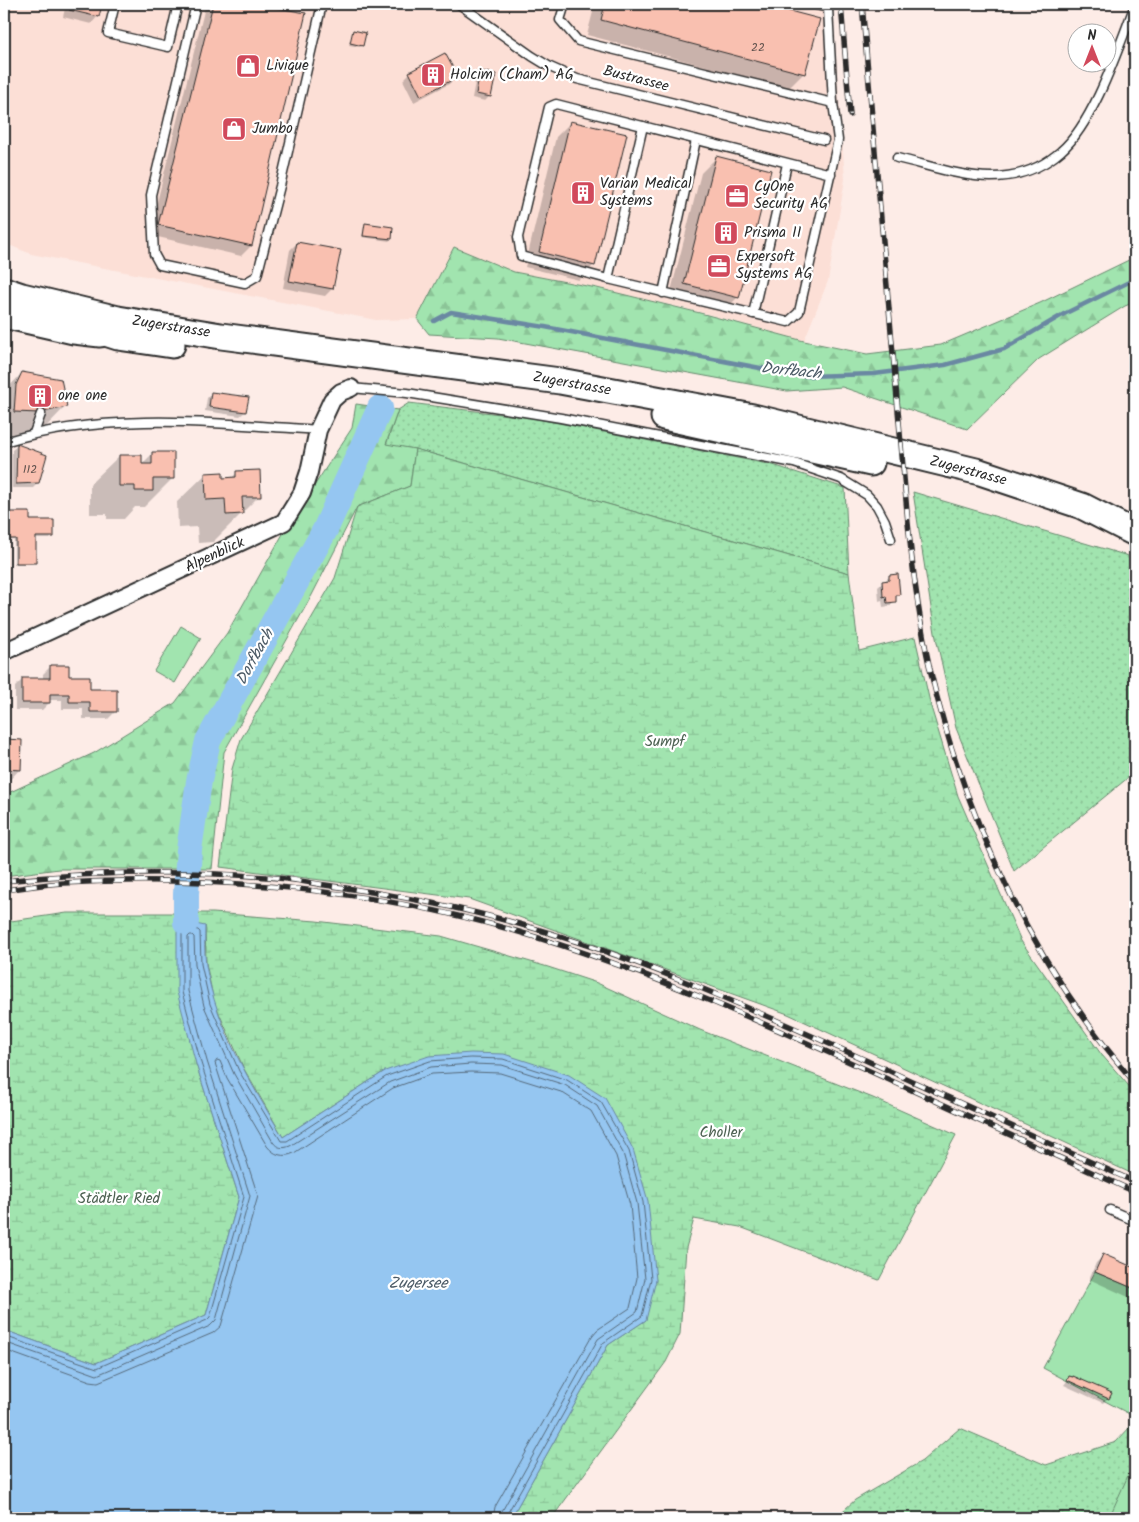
<svg xmlns="http://www.w3.org/2000/svg" width="1139" height="1522" viewBox="0 0 1139 1522" font-family="Kalam,sans-serif">
<style>
.built{fill:#fcdfd6}
.grass{fill:url(#grass-dots);stroke:#66886d}
.forest{fill:url(#forest-firs);stroke:#66886d}
.wetland{fill:url(#wetland-marsh);stroke:#66886d}
.pitch{fill:#a1e4af;stroke:#66886d}
.water{fill:#95c6f1;stroke:#6b88a2}
.shadow{fill:#0003}
.lines{fill:none;stroke-linecap:round;stroke-linejoin:round}
.shore{stroke:#55697a;stroke-width:1}
.stream{stroke:#6b88a2;stroke-width:4.5}
.river{stroke:#95c6f1;stroke-width:26}
.building{fill:#f9c0b0;stroke:#2b2b2b}
.service-casing{stroke:#2b2b2b;stroke-width:11}
.minor-casing{stroke:#2b2b2b;stroke-width:20}
.primary-casing{stroke:#2b2b2b;stroke-width:29}
.service{stroke:#fff;stroke-width:8}
.minor{stroke:#fff;stroke-width:16}
.primary{stroke:#fff;stroke-width:25}
.rail-casing{stroke:#2b2b2b;stroke-width:5.5}
.rail{stroke:#fff;stroke-width:4;stroke-dasharray:11;stroke-linecap:butt}
.labels{text-anchor:middle;dominant-baseline:central;stroke-width:4.5;stroke-linejoin:round;paint-order:stroke}
.number-label{font-size:12px;fill:#5e504c}
.poi-label{font-size:15px;fill:#2b2b2b;stroke:#fff;text-anchor:start}
.street-label{font-size:15px;fill:#2b2b2b;stroke:#fff}
.park-label{font-size:15px;fill:#4e6253;stroke:#fff}
.water-label{font-size:16px;font-style:italic;fill:#4b5a66;stroke:#fff}
</style>
<defs>
<pattern id="grass-dots" width="8" height="8" patternUnits="userSpaceOnUse" patternTransform="scale(1.25)"><rect width="8" height="8" fill="#a1e4af"/><path d="M2 2h.1M6 6h.1" fill="none" stroke="#8bc497" stroke-width="1.8" stroke-linecap="round"/></pattern>
<pattern id="forest-firs" width="22" height="20" patternUnits="userSpaceOnUse" patternTransform="scale(1.25)"><rect width="22" height="20" fill="#a1e4af"/><path d="M5 1l3.5 6h-7zM16 11l3.5 6h-7z" fill="#8bc497"/></pattern>
<pattern id="wetland-marsh" width="20" height="14" patternUnits="userSpaceOnUse" patternTransform="scale(1.25)"><rect width="20" height="14" fill="#a1e4af"/><path d="M1 5h8M5 5V1M11 12h8M15 12V8" fill="none" stroke="#8bc497"/></pattern>
</defs>
<rect width="100%" height="100%" fill="#fdece7"/>
<filter id="ink" filterUnits="userSpaceOnUse"><feTurbulence type="fractalNoise" baseFrequency=".02" numOctaves="2"/><feDisplacementMap in="SourceGraphic" scale="10" xChannelSelector="R" yChannelSelector="G"/><feConvolveMatrix kernelMatrix="1 2 1 2 8 2 1 2 1" color-interpolation-filters="sRGB"/></filter>
<g filter="url(#ink)">
<polygon class="built" points="4,4 832,4 845,179 828,281 804,341 700,312 597,288 514,272 454,247 417,319 376,320 31,254 4,243"/>
<g class="grass">
<polygon points="409,403 533,418 773,465 845,488 849,573 415,449 386,445 398,410"/>
<polygon points="913,492 1135,558 1135,772 1014,871 956,728 935,633"/>
<polygon points="1132,1425 1135,1425 1135,1518 835,1518 855,1500 922,1461 960,1428 1046,1465 1116,1442"/>
</g>
<g class="forest">
<polygon points="454,247 514,272 597,288 700,313 804,341 867,354 941,345 1040,303 1135,257 1135,302 1125,306 1039,359 967,429 842,387 787,391 498,338 429,334 417,319"/>
<polygon points="356,404 398,410 386,444 415,449 410,486 357,507 312,595 224,752 212,869 59,869 4,876 4,795 94,753 175,703 227,633 284,532 352,428"/>
</g>
<g class="wetland">
<polygon points="415,449 849,573 859,651 915,637 931,707 958,796 1021,941 1101,1054 1135,1093 1135,1175 788,1014 469,899 220,867 232,769 241,739 335,578 357,507 410,486"/>
<polygon points="67,913 213,913 316,921 441,936 548,967 597,983 700,1030 873,1098 956,1135 879,1280 740,1227 694,1219 686,1248 680,1334 666,1362 552,1518 511,1518 608,1345 646,1320 385,1071 283,1137 244,1069 214,1002 206,963 205,926 196,1064 239,1197 206,1315 96,1363 4,1330 4,922"/>
</g>
<g class="pitch">
<polygon points="181,626 201,638 175,683 154,671"/>
<polygon points="1095,1272 1135,1289 1135,1417 1043,1368"/>
<polygon points="1135,1460 1135,1518 1109,1518"/>
</g>
<path class="water" d="M186 922 205 926C205 939 204 952 206 965 216 1027 251 1084 283 1137L385 1071 429 1056 471 1053 504 1054 569 1075 605 1098 633 1149 648 1201 656 1280 646 1320 608 1345 511 1518H4V1330L96 1363 206 1315 239 1197 196 1064 177 992V926Z"/>
<g class="shadow">
<polygon points="66,4 101,4 98,16 91,24 63,17"/>
<polygon points="209,4 248,4 305,14 251,246 241,256 149,235 205,7"/>
<polygon points="595,4 758,4 818,20 804,73 789,88 587,35"/>
<polygon points="354,31 362,45 360,47 349,45"/>
<polygon points="481,72 490,96 485,101 472,98 476,77"/>
<polygon points="410,73 456,77 449,84 414,102 403,80"/>
<polygon points="571,122 594,265 579,280 525,267 556,137"/>
<polygon points="716,158 738,297 723,312 669,299 701,173"/>
<polygon points="366,225 391,239 389,241 362,237 364,227"/>
<polygon points="297,243 332,289 325,296 283,288 290,250"/>
<polygon points="22,373 65,407 37,436 4,441 4,392"/>
<polygon points="212,393 245,412 240,416 205,411 207,398"/>
<polygon points="17,446 45,456 38,483 33,488 12,488 12,450"/>
<polygon points="153,453 172,479 144,507 135,507 124,519 107,519 107,514 90,514 90,484 119,456 141,465"/>
<polygon points="237,473 259,496 213,542 198,543 197,527 178,528 177,502 206,474 222,479 230,479"/>
<polygon points="8,513 52,537 50,539 35,539 34,562 32,564 14,564 14,540 6,540 6,515"/>
<polygon points="890,576 899,594 890,606 883,607 882,600 879,601 878,587"/>
<polygon points="51,666 88,690 115,712 108,719 83,719 83,709 62,709 62,700 49,700 49,703 42,710 15,710 15,687 23,679 43,679 43,674"/>
<polygon points="5,741 20,769 4,786 4,742"/>
<polygon points="1104,1255 1135,1269 1135,1300 1089,1279 1096,1263"/>
<polygon points="1070,1377 1108,1398 1103,1403 1064,1385"/>
</g>
<g class="lines">
<g class="shore">
<polyline points="4,1336 97,1368 207,1320 210,1317 244,1197 201,1063 182,992 182,930 186,928 198,930 200,932 201,964 210,1004 239,1071 281,1141 287,1141 387,1076 430,1061 471,1058 503,1059 567,1080 601,1102 629,1151 643,1202 651,1279 642,1316 603,1343 507,1514 507,1518"/>
<path d="M4 1342 97 1375 210 1326 216 1320 250 1196 207 1061 188 991V937L190 935H192L194 937 195 965 204 1006 234 1074 273 1142C277 1148 283 1149 290 1146L390 1082 431 1067 471 1064 502 1065 565 1085 597 1106 623 1153 637 1203 645 1279 637 1312 598 1339 502 1511 500 1518"/>
<path d="M4 1350 90 1381 98 1382 213 1333 221 1326 258 1196 215 1063 217 1060 220 1061 227 1078 267 1146C274 1155 283 1158 294 1153L393 1088 432 1074 471 1072 500 1073 561 1092 591 1111 616 1156 630 1205 637 1278 630 1308 597 1330 592 1336 495 1507 493 1518"/>
</g>
<polyline class="stream" points="434,321 451,312 545,327 781,372 807,376 874,374 945,365 1004,349 1064,314 1135,279"/>
<polyline class="river" points="186,922 186,894 189,850 199,781 208,741 325,530 380,408"/>
</g>
<g class="building">
<polygon points="71,4 102,4 99,17 69,10"/>
<polygon points="213,4 255,4 306,13 252,246 158,225"/>
<polygon points="605,4 763,4 820,19 805,74 601,20"/>
<polygon points="353,30 366,33 363,46 350,43"/>
<polygon points="445,53 458,77 421,96 409,72"/>
<polygon points="480,71 496,74 491,97 476,94"/>
<polygon points="570,121 627,134 595,266 539,252"/>
<polygon points="716,156 771,170 739,298 684,284"/>
<polygon points="365,223 393,227 392,239 363,236"/>
<polygon points="297,242 341,250 333,289 289,281"/>
<polygon points="22,372 61,379 67,407 39,413 14,412 16,385"/>
<polygon points="211,392 249,397 246,412 209,407"/>
<polygon points="17,444 47,455 39,483 16,484"/>
<polygon points="152,452 174,452 174,479 153,479 153,491 135,491 135,486 119,486 119,455 142,455 142,464 152,464"/>
<polygon points="260,470 261,497 242,497 243,514 226,515 225,499 206,500 205,473 223,472 223,478 236,477 236,471"/>
<polygon points="8,512 30,512 30,520 54,520 54,537 36,537 36,563 16,563 16,539 8,539"/>
<polygon points="898,574 900,595 896,595 896,602 887,603 886,596 883,597 882,581 889,580 889,575"/>
<polygon points="50,665 69,665 69,676 90,676 90,689 117,689 117,712 90,712 90,702 69,702 69,694 50,694 50,703 22,703 22,678 50,678"/>
<polygon points="5,739 22,740 21,770 4,769"/>
<polygon points="1103,1254 1135,1268 1135,1289 1095,1272"/>
<polygon points="1069,1376 1073,1377 1073,1376 1112,1393 1109,1399 1067,1380"/>
</g>
<g class="lines">
<defs>
<g id="service">
<polyline points="115,4 108,33 168,47 178,4"/>
<polyline points="196,4 151,195 154,254 160,265 245,283 257,276 280,186 322,4"/>
<polyline points="459,4 532,56 550,67 577,79 824,140"/>
<polyline points="565,4 560,20 578,41 833,103"/>
<polyline points="812,4 828,8 833,103 838,140 799,312 788,322 608,279 521,256 518,237 549,107 556,104 831,174"/>
<path d="M897 158C928 165 960 177 991 177 1017 177 1042 168 1061 151 1094 123 1119 46 1135 5"/>
<polyline points="608,279 643,126"/>
<polyline points="663,293 696,140"/>
<polyline points="753,314 787,164"/>
<polyline points="351,388 407,393 561,418 794,463 841,479 867,495 877,506 885,521 891,539"/>
<polyline points="34,433 41,414"/>
<path d="M4 442C105 411 214 423 318 430"/>
<polyline points="1110,1210 1135,1221"/>
</g>
<polyline id="minor" points="4,652 284,522 302,493 309,472 318,430 332,400 341,392 351,388"/>
<g id="primary">
<polyline points="4,290 22,296 118,319 221,336 560,381 753,417 980,472 1082,506 1135,533"/>
<polyline points="4,315 74,331 100,334"/>
<polyline points="84,326 118,337 172,345"/>
<polyline points="664,417 871,463"/>
</g>
</defs>
<use href="#service" class="service-casing"/>
<use href="#minor" class="minor-casing"/>
<use href="#primary" class="primary-casing"/>
<use href="#service" class="service"/>
<use href="#minor" class="minor"/>
<use href="#primary" class="primary"/>
<defs>
<g id="rail">
<polyline points="841,4 850,115"/>
<path d="M862 4 908 523C913 572 919 621 930 669 965 820 1034 966 1135 1083"/>
<path d="M4 881C91 872 179 870 266 877 286 878 306 882 325 885 391 894 455 906 519 924 630 955 736 1002 841 1049 939 1093 1037 1138 1135 1182"/>
<path d="M4 890C23 888 43 884 63 883 215 875 373 889 519 932 637 967 751 1017 863 1068 954 1109 1045 1151 1135 1192"/>
</g>
</defs>
<use href="#rail" class="rail-casing"/>
<use href="#rail" class="rail"/>
</g>
</g>
<defs>
<symbol id="shop-square" viewBox="-11 -11 22 22"><rect x="-9" y="-9" width="18" height="18" rx="4" fill="#d1495b" stroke="#fff"/><path d="M-5-2.5h2.3a2.7 3.5 0 0 1 5.4 0H5L5.5 6h-11ZM-1.5-2.5h3a1.5 2.3 0 0 0-3 0Z" fill="#fff"/></symbol>
<symbol id="building-square" viewBox="-11 -11 22 22"><rect x="-9" y="-9" width="18" height="18" rx="4" fill="#d1495b" stroke="#fff"/><path d="M-4-6H4V6H1V3H-1V6H-4ZM-2.5-4.3h1.7v1.8h-1.7ZM.8-4.3h1.7v1.8H.8ZM-2.5-1h1.7V.8h-1.7ZM.8-1h1.7V.8H.8Z" fill="#fff"/></symbol>
<symbol id="office-square" viewBox="-11 -11 22 22"><rect x="-9" y="-9" width="18" height="18" rx="4" fill="#d1495b" stroke="#fff"/><path d="M-6-3h4V-5.5h4V-3h4V5H-6ZM-1-4.5V-3h2v-1.5ZM-6 0V1H6V0Z" fill="#fff"/></symbol>
</defs>
<g fill-rule="evenodd">
<use href="#shop-square" x="234" y="52" width="28" height="28"/>
<use href="#building-square" x="419" y="61" width="28" height="28"/>
<use href="#shop-square" x="220" y="115" width="28" height="28"/>
<use href="#building-square" x="569" y="179" width="28" height="28"/>
<use href="#office-square" x="723" y="182" width="28" height="28"/>
<use href="#building-square" x="712" y="219" width="28" height="28"/>
<use href="#office-square" x="705" y="252" width="28" height="28"/>
<use href="#building-square" x="26" y="382" width="28" height="28"/>
</g>
<g class="labels">
<g class="number-label">
<text x="758" y="47">22</text>
<text x="30" y="469">112</text>
</g>
<g class="poi-label">
<text x="266" y="66">Livique</text>
<text x="450" y="75">Holcim (Cham) AG</text>
<text x="252" y="129">Jumbo</text>
<text x="600" y="184">Varian Medical<tspan x="600" dy="17">Systems</tspan></text>
<text x="754" y="187">CyOne<tspan x="754" dy="17">Security AG</tspan></text>
<text x="744" y="233">Prisma II</text>
<text x="736" y="257">Expersoft<tspan x="736" dy="17">Systems AG</tspan></text>
<text x="58" y="396">one one</text>
</g>
<g class="street-label">
<text transform="translate(636 79) rotate(14)">Bustrassee</text>
<text transform="translate(171 327) rotate(9)">Zugerstrasse</text>
<text transform="translate(572 384) rotate(10)">Zugerstrasse</text>
<text transform="translate(968 471) rotate(15)">Zugerstrasse</text>
<text transform="translate(215 555) rotate(-25)">Alpenblick</text>
</g>
<g class="park-label">
<text x="665" y="742">Sumpf</text>
<text x="721" y="1133">Choller</text>
<text x="119" y="1199">Städtler Ried</text>
</g>
<g class="water-label">
<text transform="translate(791 371) rotate(6)">Dorfbach</text>
<text transform="translate(255 657) rotate(-61)">Dorfbach</text>
<text x="418" y="1283">Zugersee</text>
</g>
</g>
<rect width="1139" height="1522" fill="none" stroke="#fff" stroke-width="20"/>
<rect x="10" y="10" width="1119" height="1502" fill="none" stroke="#2b2b2b" stroke-width="2" filter="url(#ink)"/>
<g transform="translate(1092 48)"><circle r="24" fill="#ffffff" stroke="#aaaaaa"/>
<path d="M0-4L9 19L0 12L-9 19Z" fill="#d1495b"/>
<text y="-8" font-size="14" font-weight="bold" text-anchor="middle" fill="#2b2b2b">N</text>
</g>
</svg>
